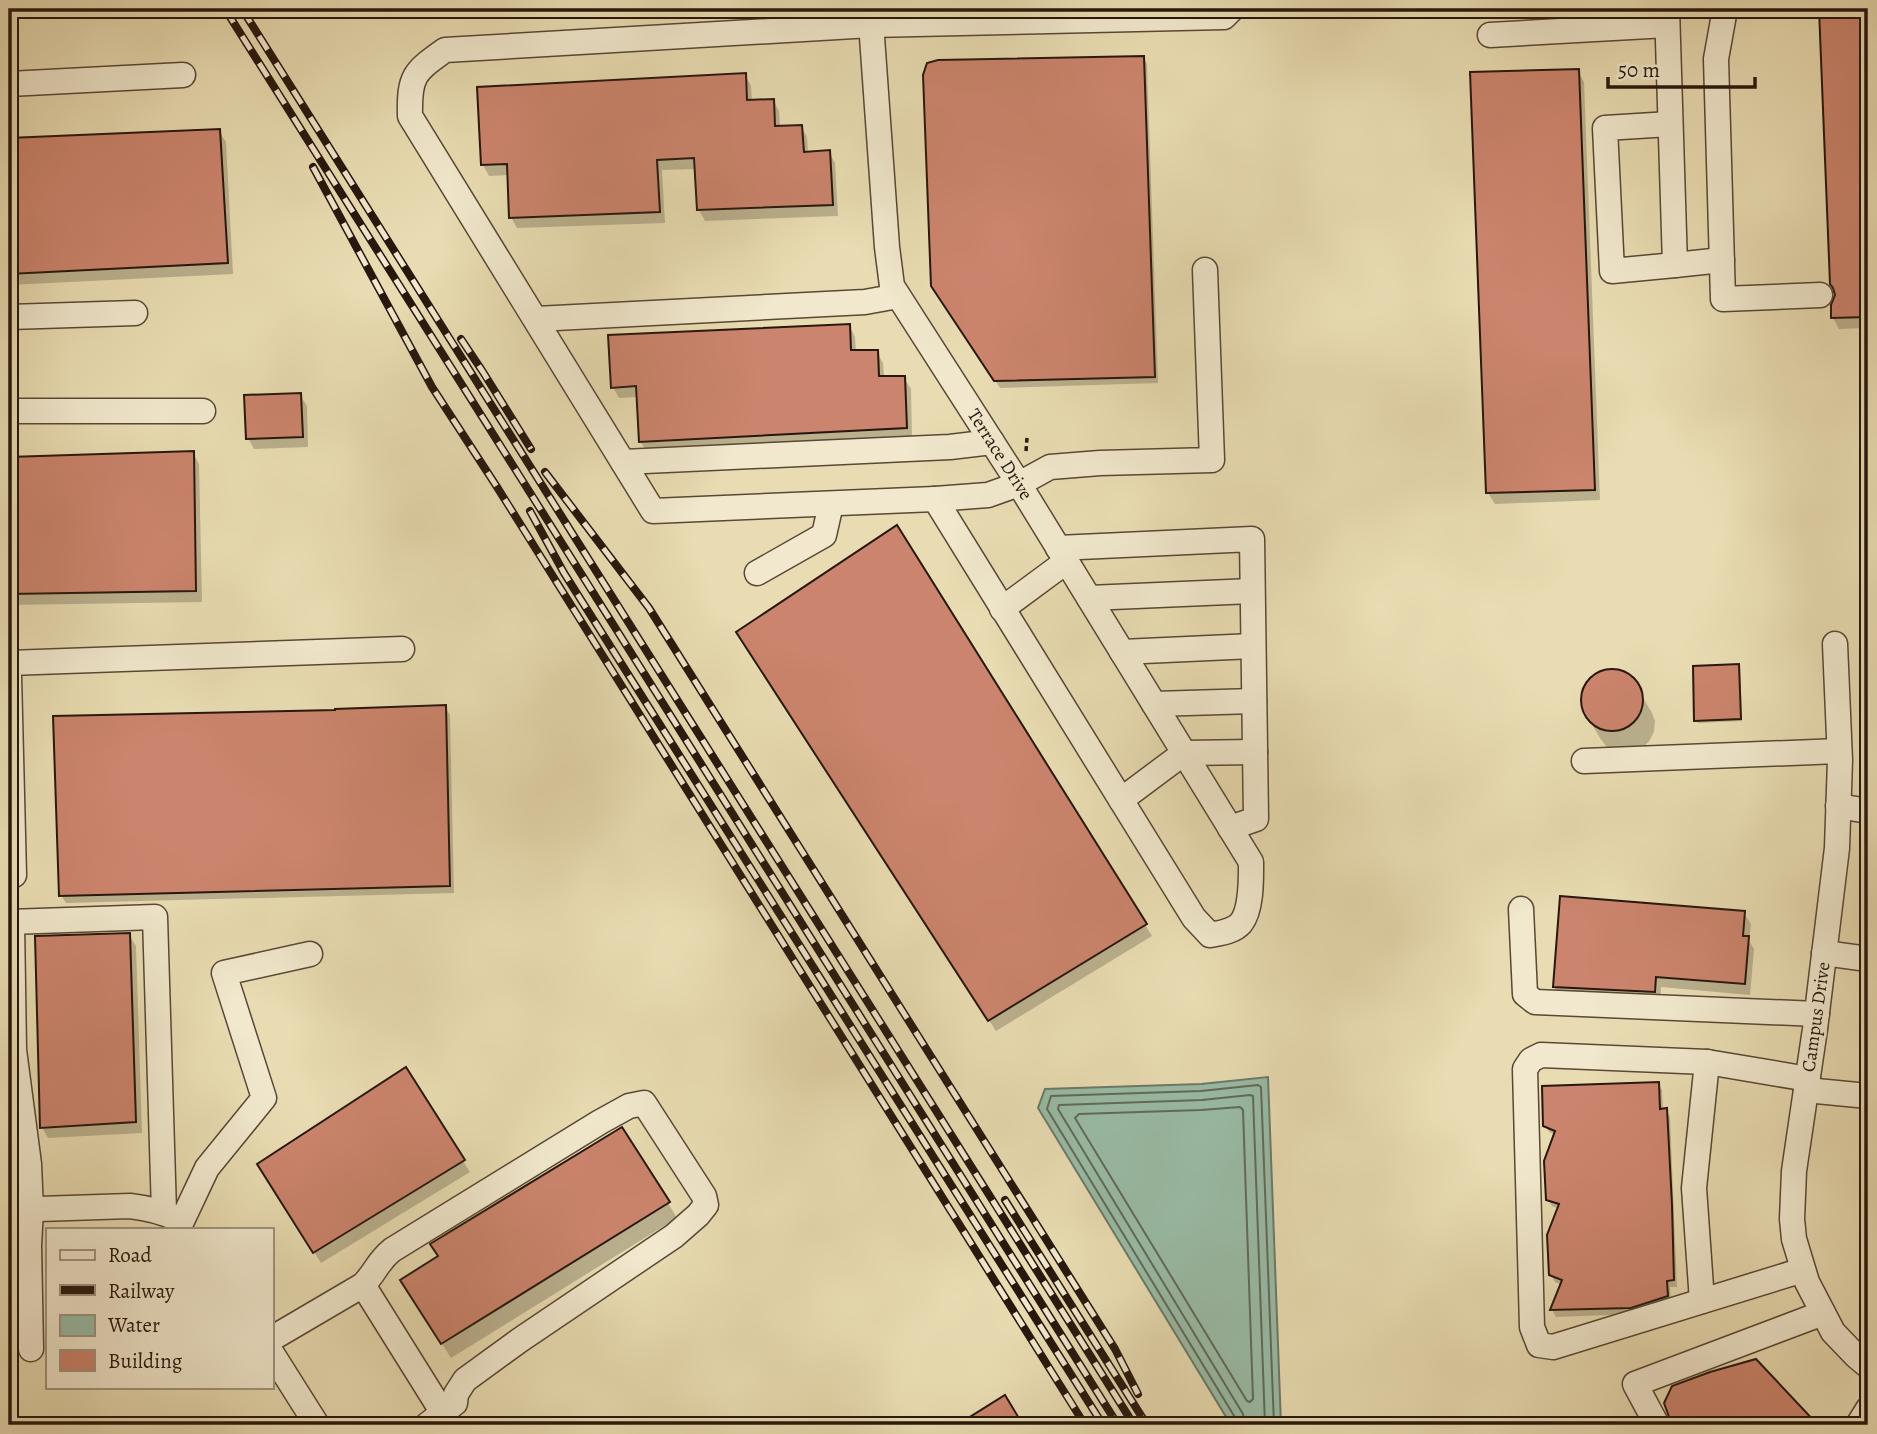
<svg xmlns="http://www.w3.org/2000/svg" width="1877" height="1434" viewBox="0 0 1877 1434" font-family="Alegreya,serif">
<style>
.water{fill:#99bca7;stroke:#6b7a69;stroke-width:2}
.shadow{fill:#0003}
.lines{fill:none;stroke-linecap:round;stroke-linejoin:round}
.shore{stroke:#606a5a;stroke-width:2}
.building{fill:#cb846d;stroke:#27170d;stroke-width:2}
.minor-casing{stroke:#584836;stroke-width:27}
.path{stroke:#27170d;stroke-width:3.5;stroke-dasharray:5 3.5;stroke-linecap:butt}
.minor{stroke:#f1e8cd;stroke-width:24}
.rail-casing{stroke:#27170d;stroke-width:8}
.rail{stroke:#f1e8cd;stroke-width:5;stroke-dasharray:16;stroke-linecap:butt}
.labels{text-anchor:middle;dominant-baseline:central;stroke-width:5;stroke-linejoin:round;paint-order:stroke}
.street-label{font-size:19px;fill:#27170d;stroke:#f1e8cd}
</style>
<rect width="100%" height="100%" fill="#e9dcb2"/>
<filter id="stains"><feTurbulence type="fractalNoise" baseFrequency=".00286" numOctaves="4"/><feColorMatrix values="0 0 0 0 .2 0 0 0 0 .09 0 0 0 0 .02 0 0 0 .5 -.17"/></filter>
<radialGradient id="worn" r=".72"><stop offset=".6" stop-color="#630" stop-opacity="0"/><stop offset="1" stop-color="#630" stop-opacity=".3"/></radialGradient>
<polygon class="water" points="1268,1077 1281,1425 1231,1425 1038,1108 1045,1089 1201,1084"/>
<g class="shadow">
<polygon points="1821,9 1868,9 1868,328 1839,329 1833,318 1837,295 1831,284"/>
<polygon points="1143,57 1147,64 1158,383 1000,388 938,293"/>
<polygon points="1578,71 1584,82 1600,500 1495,504 1488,493"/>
<polygon points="745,75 751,86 752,101 773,100 779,111 780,127 801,126 807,137 808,153 829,152 835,163 838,216 705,221 699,210 696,169 662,170 665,223 517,228 511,217 509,175 489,176 483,165 478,89"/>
<polygon points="219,131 226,142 233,274 9,285 9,140"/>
<polygon points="849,325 855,337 856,352 877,352 883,363 884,378 904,378 911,389 912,439 647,452 640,441 638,397 619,398 613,387"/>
<polygon points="300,395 307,406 308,447 254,449 248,438"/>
<polygon points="193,453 199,464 202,602 9,605 9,459"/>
<polygon points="896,527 1152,936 996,1031 745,643"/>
<polygon points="1738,666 1740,668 1742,721 1698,723 1696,721"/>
<polygon points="1608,671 1617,672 1626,675 1633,681 1652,713 1655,721 1654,731 1650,740 1643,748 1615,751 1606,746 1600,738 1586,714 1583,705 1583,696 1586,687 1592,679 1599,674"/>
<polygon points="445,707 450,715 454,893 66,903 61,895"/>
<polygon points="1744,913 1751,924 1749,941 1754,949 1750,995 1661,987 1660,1003 1561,998 1554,987"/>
<polygon points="129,935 136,946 142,1133 48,1138 42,1127"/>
<polygon points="406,1069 470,1172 321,1263 266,1175"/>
<polygon points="1658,1083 1662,1090 1663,1110 1666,1110 1670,1117 1677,1287 1670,1287 1671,1303 1635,1314 1556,1317 1552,1310 1562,1285 1555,1282 1551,1275 1559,1209 1552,1206 1548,1199 1556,1135 1549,1132 1545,1125"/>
<polygon points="668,1203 677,1218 451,1358 411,1295"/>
<polygon points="1756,1361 1816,1425 1673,1425 1666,1403"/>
<polygon points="227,1421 229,1425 182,1425"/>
</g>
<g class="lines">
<g class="shore">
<polygon points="1240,1107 1243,1110 1253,1399 1250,1402 1247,1401 1075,1118 1079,1114 1201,1110"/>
<polyline points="1237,1425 1236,1419 1047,1109 1051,1096 1201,1091 1258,1085 1261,1087 1274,1425"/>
<polyline points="1245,1425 1243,1414 1058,1109 1059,1105 1202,1100 1250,1095 1253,1096 1265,1425"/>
</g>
</g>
<g class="building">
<polygon points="1819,9 1868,9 1868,317 1831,318 1831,305 1835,295 1833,288 1830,284"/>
<polygon points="1144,56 1155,377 994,381 931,286 923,75 927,63 938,60"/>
<polygon points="1579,69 1595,490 1486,493 1470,72"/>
<polygon points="746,73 747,100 774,99 775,126 802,125 804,152 830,150 833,205 697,210 694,158 657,160 660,212 509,218 507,164 481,165 477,87"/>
<polygon points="220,129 228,263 9,274 9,138"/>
<polygon points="850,324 851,350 878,350 879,376 905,376 907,428 639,442 636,386 611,388 608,335"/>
<polygon points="301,393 303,437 246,439 244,395"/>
<polygon points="194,451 196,591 9,594 9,457"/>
<polygon points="897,525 1147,924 988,1021 736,632"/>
<polygon points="1739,664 1741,719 1694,721 1693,666"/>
<circle cx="1612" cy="700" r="31"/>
<polygon points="446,705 450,886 59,896 53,716 335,710 335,709"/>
<polygon points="1560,896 1745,911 1743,936 1749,936 1745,984 1656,977 1655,992 1553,987"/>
<polygon points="130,933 136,1122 40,1128 35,936"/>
<polygon points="406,1067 465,1160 313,1253 257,1164"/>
<polygon points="1659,1082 1660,1109 1667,1108 1672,1205 1674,1280 1667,1281 1668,1296 1631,1308 1550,1310 1562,1280 1549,1275 1547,1235 1559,1204 1546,1200 1544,1161 1555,1131 1543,1126 1542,1086"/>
<polygon points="622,1127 670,1202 441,1344 400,1280 438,1256 430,1244"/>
<polygon points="1756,1359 1818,1425 1672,1425 1664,1403 1672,1386 1710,1372"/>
<polygon points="1005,1395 1023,1425 957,1425"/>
</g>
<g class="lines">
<defs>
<g id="minor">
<path id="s1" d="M870 9 887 247 892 286 1019 484 1251 862C1251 878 1252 909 1241 923 1233 932 1220 933 1210 935L1194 918 935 499 988 495 1019 484 1050 467 1100 463 1212 460 1205 270"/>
<polyline points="1667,9 1675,265 1722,260"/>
<polyline points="1725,9 1716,59 1723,299 1820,295"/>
<polyline points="1490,35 1667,25"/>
<polyline points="9,84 183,75"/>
<polyline points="1670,124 1605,128 1612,271 1675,265"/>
<polyline points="9,317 135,313"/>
<polyline points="536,319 865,302 898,296"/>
<polyline points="9,411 203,411"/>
<polyline points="623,462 950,447 992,442"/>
<path d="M935 499 653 511 410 116C409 76 414 72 445 50L871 25 1224 17 1232 9"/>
<polyline points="1058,548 1252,539 1256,819 1230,828"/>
<polyline points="757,573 824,535 831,504"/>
<polyline points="1089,598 1252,591"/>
<polyline points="1002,609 1067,561"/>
<polyline points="1835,644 1840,760 1837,848 1815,1029 1794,1171 1792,1219 1794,1239 1807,1282 1833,1332 1856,1356 1868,1366"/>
<polyline points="1122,652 1253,646"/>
<polyline points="9,663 402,649"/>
<polyline points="9,675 14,875"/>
<polyline points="1154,704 1254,701"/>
<polyline points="1584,761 1839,751"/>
<polyline points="1121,800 1184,753 1255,752"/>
<polyline points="1838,806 1868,811"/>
<polyline points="1521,909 1525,994 1535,1002 1817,1014"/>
<polyline points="9,922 155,917 164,1212"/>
<polyline points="12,922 14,1050 29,1164 31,1210 29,1245 31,1349"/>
<polyline points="1824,953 1868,959"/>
<polyline points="1806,1090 1868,1096"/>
<path d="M9 1210 130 1206C147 1208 162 1211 177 1219"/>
<polyline points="182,1221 207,1168 264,1098 224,973 310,954"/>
<polyline points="1803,1270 1553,1347 1539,1345 1532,1327 1525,1069 1531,1060 1541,1055 1707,1062 1808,1079"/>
<polyline points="363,1285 443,1413"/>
<polyline points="1702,1301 1694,1188 1707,1062"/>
<path d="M271 1339 363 1285C376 1272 377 1262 392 1250L600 1122 629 1106 644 1103 704 1196 706 1205 698 1215 674 1236 520 1340 465 1380 456 1394 455 1403 427 1425"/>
<polyline points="271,1352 317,1425"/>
<polyline points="1657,1425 1635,1384 1823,1313"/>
<polyline points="1858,1425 1868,1409"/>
</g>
</defs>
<use href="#minor" class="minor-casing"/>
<polyline class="path" points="1026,451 1027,438"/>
<use href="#minor" class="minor"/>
<defs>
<g id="rail">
<polyline points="225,9 1118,1425"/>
<polyline points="242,9 1134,1425"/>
<polyline points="313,167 432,387 497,487 1085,1425"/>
<polyline points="461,339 483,372 531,449"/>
<polyline points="545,472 649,608 1115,1349 1138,1394"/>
<polyline points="530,511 564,573 1103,1425"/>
<polyline points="1005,1200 1147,1425"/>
</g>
</defs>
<use href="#rail" class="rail-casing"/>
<use href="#rail" class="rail"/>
</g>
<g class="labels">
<g class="street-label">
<text stroke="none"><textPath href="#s1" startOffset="478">Terrace Drive</textPath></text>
<text transform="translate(1816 1017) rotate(-82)">Campus Drive</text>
</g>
</g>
<rect width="1877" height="1434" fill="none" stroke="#e9dcb2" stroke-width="35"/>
<rect x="10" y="10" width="1856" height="1413" fill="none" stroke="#27170d" stroke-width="3.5"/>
<rect x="18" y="18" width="1842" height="1399" fill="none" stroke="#27170d" stroke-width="2"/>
<rect x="46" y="1228" width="228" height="161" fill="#f1e8cd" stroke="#a09480" stroke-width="2"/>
<rect x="60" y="1250" width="35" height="10" fill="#f1e8cd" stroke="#a09480" stroke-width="2"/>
<text x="108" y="1262" font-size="21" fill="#27170d">Road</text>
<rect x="60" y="1285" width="35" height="10" fill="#27170d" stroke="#a09480" stroke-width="2"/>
<text x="108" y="1298" font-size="21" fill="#27170d">Railway</text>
<rect x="60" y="1315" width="35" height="21" fill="#99bca7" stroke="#a09480" stroke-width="2"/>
<text x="108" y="1332" font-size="21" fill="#27170d">Water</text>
<rect x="60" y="1350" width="35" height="21" fill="#cb846d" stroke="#a09480" stroke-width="2"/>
<text x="108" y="1368" font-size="21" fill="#27170d">Building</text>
<path d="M1608 77v10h147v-10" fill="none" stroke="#27170d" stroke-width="3.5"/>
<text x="1618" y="77" font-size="21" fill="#27170d" stroke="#f1e8cd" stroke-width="5" paint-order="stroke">50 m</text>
<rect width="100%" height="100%" filter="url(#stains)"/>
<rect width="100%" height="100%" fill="url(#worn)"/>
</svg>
